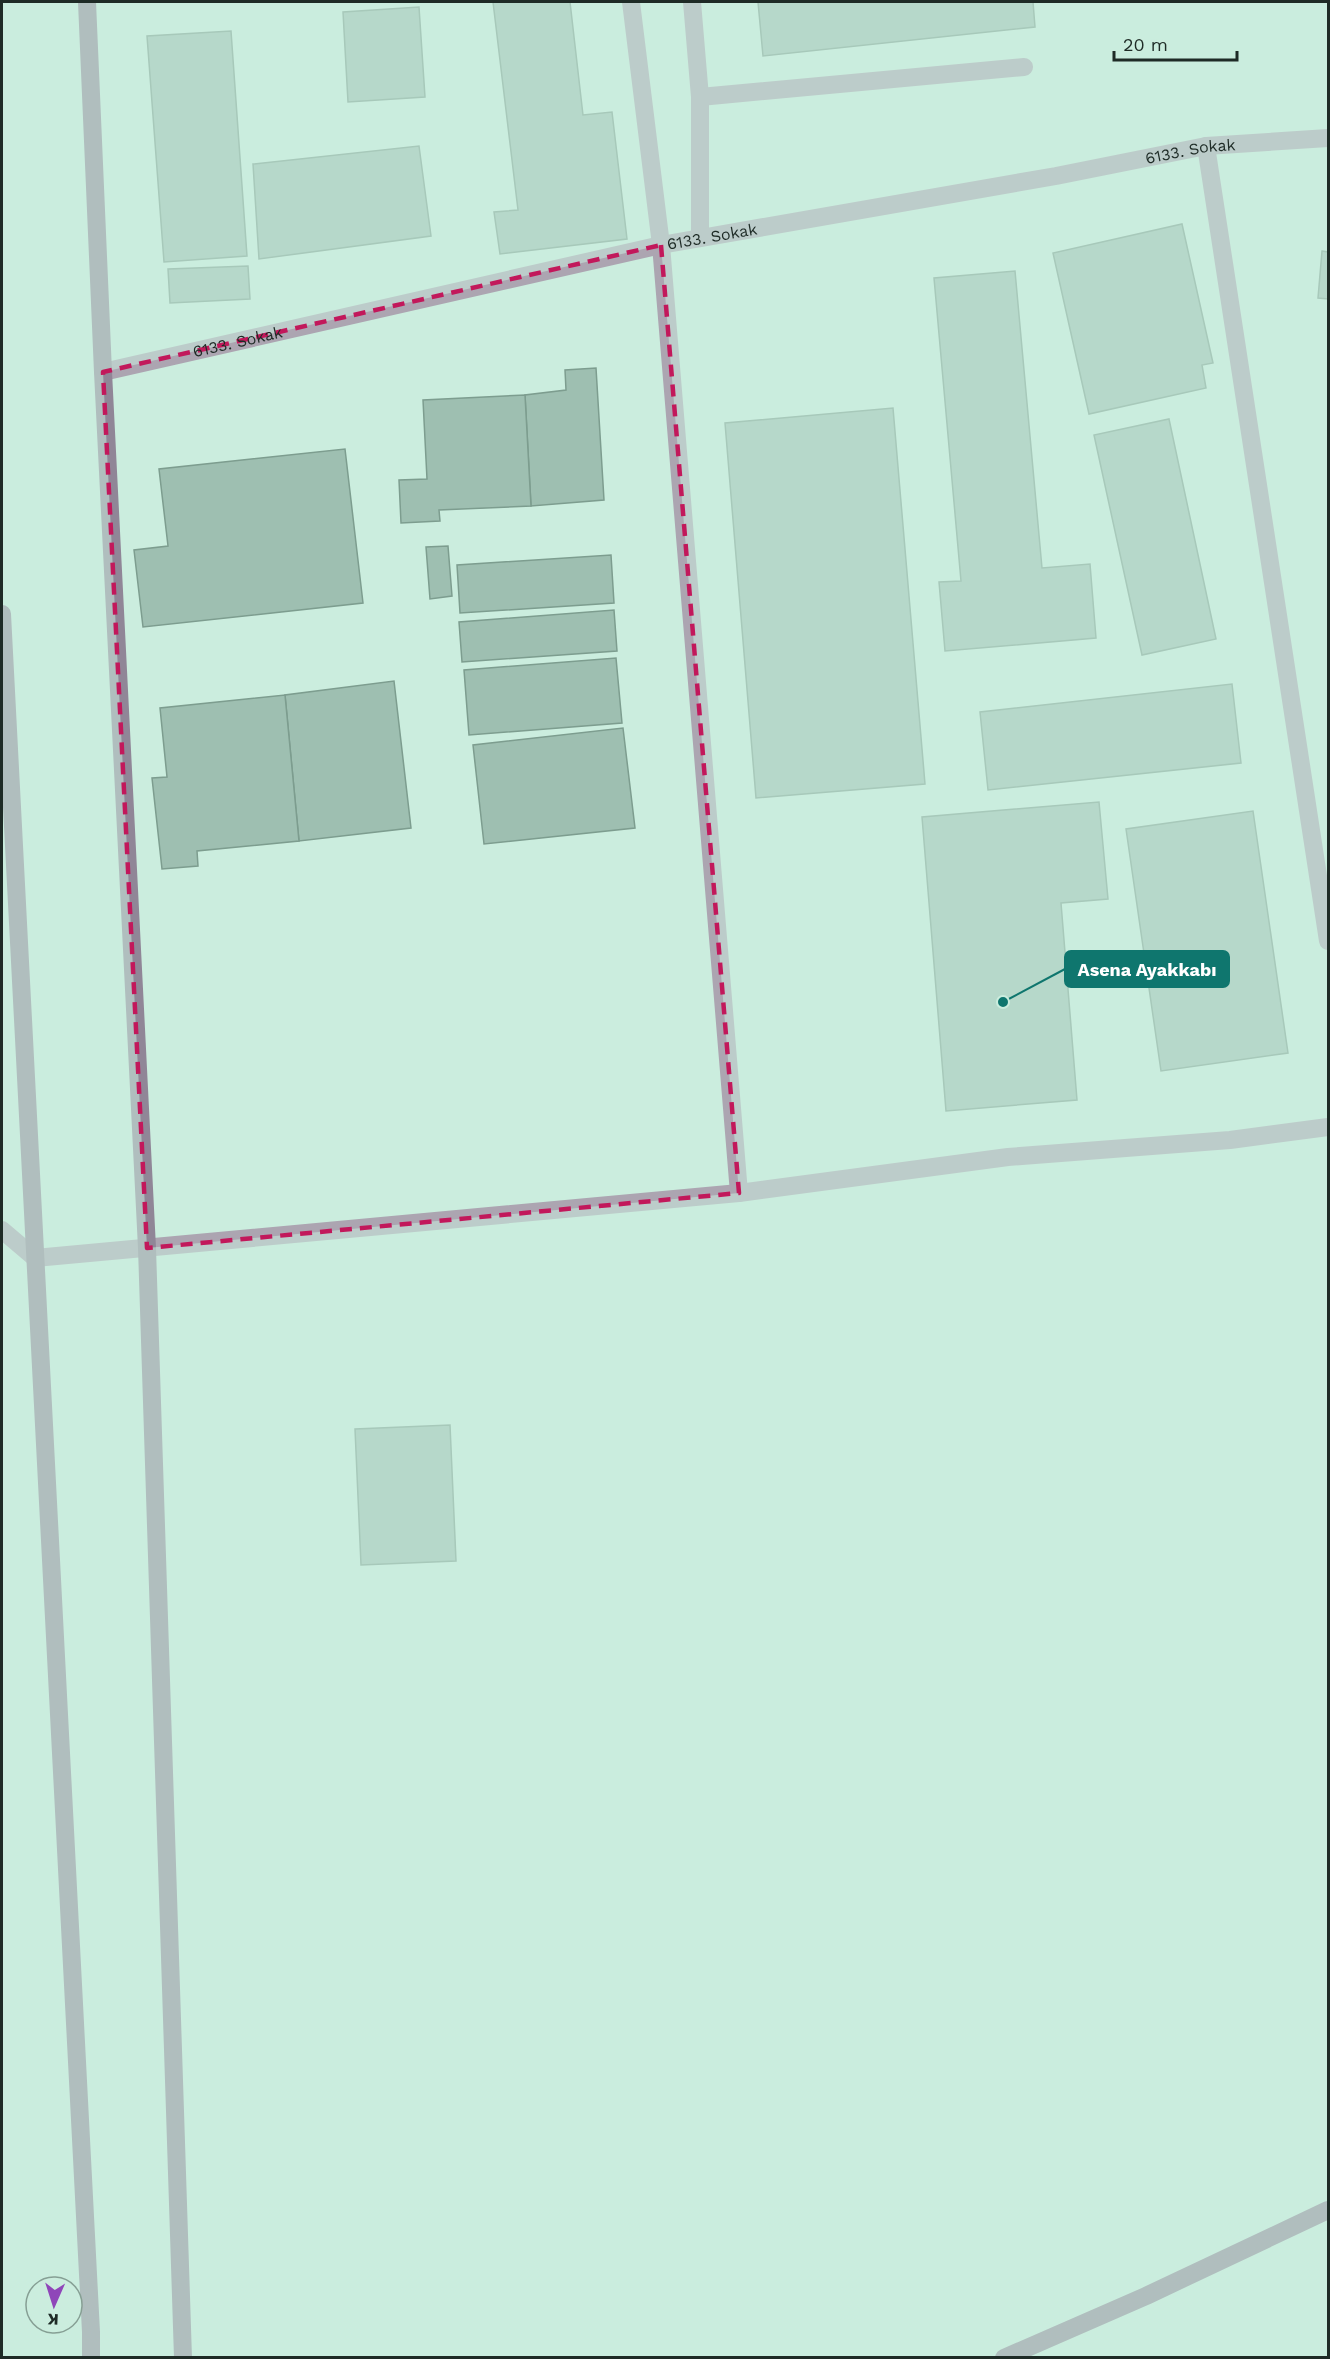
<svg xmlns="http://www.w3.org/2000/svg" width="1330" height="2359" viewBox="0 0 1330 2359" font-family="'Work Sans',sans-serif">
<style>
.building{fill:#9ebfb1;stroke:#7d9d8f;stroke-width:1.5}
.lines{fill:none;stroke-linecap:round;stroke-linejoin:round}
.lane{stroke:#aca5b1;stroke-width:18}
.street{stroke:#aca5b1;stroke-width:18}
.secondary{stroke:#908697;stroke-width:18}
.marked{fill:none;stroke:#c2185b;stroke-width:4.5;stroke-dasharray:12 8;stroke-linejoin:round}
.labels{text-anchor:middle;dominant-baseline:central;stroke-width:5;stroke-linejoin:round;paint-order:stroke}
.street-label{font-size:16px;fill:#1e2b26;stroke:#cbedde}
.leader{fill:none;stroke:#0f766e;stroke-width:2}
.callout-dot{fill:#0f766e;stroke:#cbedde;stroke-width:2}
.callout{fill:#0f766e;stroke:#0f766e;stroke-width:2}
.callout-label{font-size:18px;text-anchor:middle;font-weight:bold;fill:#fff}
</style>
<rect width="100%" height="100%" fill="#cbedde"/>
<g class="building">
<polygon points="493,2 570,2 583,115 612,112 627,239 500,254 494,212 518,210"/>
<polygon points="758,2 1033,2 1035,27 763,56"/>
<polygon points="419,7 425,97 348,102 343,12"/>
<polygon points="231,31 247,256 164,262 147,36"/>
<polygon points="419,146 431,236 259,259 253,164"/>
<polygon points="1182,224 1213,363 1202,365 1206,388 1089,414 1053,253"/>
<polygon points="1322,251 1328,252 1328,299 1318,298"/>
<polygon points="248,266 250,299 170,303 168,269"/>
<polygon points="1015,271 1042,568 1090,564 1096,638 945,651 939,582 961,581 934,278"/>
<polygon points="596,368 604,500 531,506 525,395 566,390 565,370"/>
<polygon points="525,395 531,506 439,510 440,521 401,523 399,480 427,479 423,400"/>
<polygon points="893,408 925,784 756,798 725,423"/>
<polygon points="1169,419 1216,639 1142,655 1094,435"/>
<polygon points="345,449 363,603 143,627 134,550 168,546 159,469"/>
<polygon points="448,546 452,596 430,599 426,547"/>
<polygon points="611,555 614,603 460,613 457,565"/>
<polygon points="614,610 617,651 462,662 459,622"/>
<polygon points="616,658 622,723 469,735 464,670"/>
<polygon points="394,681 411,828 299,841 285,695"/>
<polygon points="1232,684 1241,763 988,790 980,712"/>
<polygon points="285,695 299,841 197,851 198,866 162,869 152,778 167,777 160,708"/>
<polygon points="623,728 635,828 484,844 473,745"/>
<polygon points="1099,802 1108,899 1061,903 1077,1100 946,1111 922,817"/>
<polygon points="1253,811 1288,1053 1161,1071 1126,829"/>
<polygon points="450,1425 456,1561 361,1565 355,1429"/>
</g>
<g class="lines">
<g class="lane">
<polyline points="692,2 700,97"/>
<polyline points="700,238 700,97 1024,67"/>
</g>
<g class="street">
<polyline points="631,2 661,245 739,1193"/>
<polyline points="1206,146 1328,941"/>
<path id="s1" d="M103 372 661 245 1056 176 1206 146 1328 138"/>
<polyline points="2,1230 35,1258 739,1193 1008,1157 1230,1140 1328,1127"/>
</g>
<g class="secondary">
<polyline points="87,2 103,372 147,1248 183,2358"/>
<polyline points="2,614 91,2332 91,2358"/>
<polyline points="1004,2358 1146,2296 1328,2210"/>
</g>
</g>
<path d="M0 0H1330V2359H0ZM661 245 739 1193 147 1248 103 372Z" fill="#cbedde" fill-opacity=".55" fill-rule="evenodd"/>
<path class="marked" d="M661 245 739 1193 147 1248 103 372Z"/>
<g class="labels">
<g class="street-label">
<text stroke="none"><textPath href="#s1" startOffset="1110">6133. Sokak</textPath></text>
<text stroke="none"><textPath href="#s1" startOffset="624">6133. Sokak</textPath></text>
<text stroke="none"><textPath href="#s1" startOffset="138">6133. Sokak</textPath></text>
</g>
</g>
<path class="leader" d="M1003 1002L1065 969"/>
<circle class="callout-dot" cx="1003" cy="1002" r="6"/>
<rect class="callout" x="1065" y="951" width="164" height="36" rx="6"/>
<g class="callout-label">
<text x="1147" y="976">Asena Ayakkabı</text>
</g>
<rect width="1330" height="2359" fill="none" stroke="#1e2b26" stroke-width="6"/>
<g transform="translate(54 2305) rotate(183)"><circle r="28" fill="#cbedde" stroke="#869f94" stroke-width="1.5"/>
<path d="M0-4.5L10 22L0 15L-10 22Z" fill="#8f46b9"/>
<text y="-9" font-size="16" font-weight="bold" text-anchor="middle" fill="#1e2b26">K</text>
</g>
<path d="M1114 51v9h123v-9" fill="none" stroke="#1e2b26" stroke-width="3"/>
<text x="1123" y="51" font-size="18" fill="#1e2b26" stroke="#cbedde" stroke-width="4.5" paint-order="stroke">20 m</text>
</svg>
